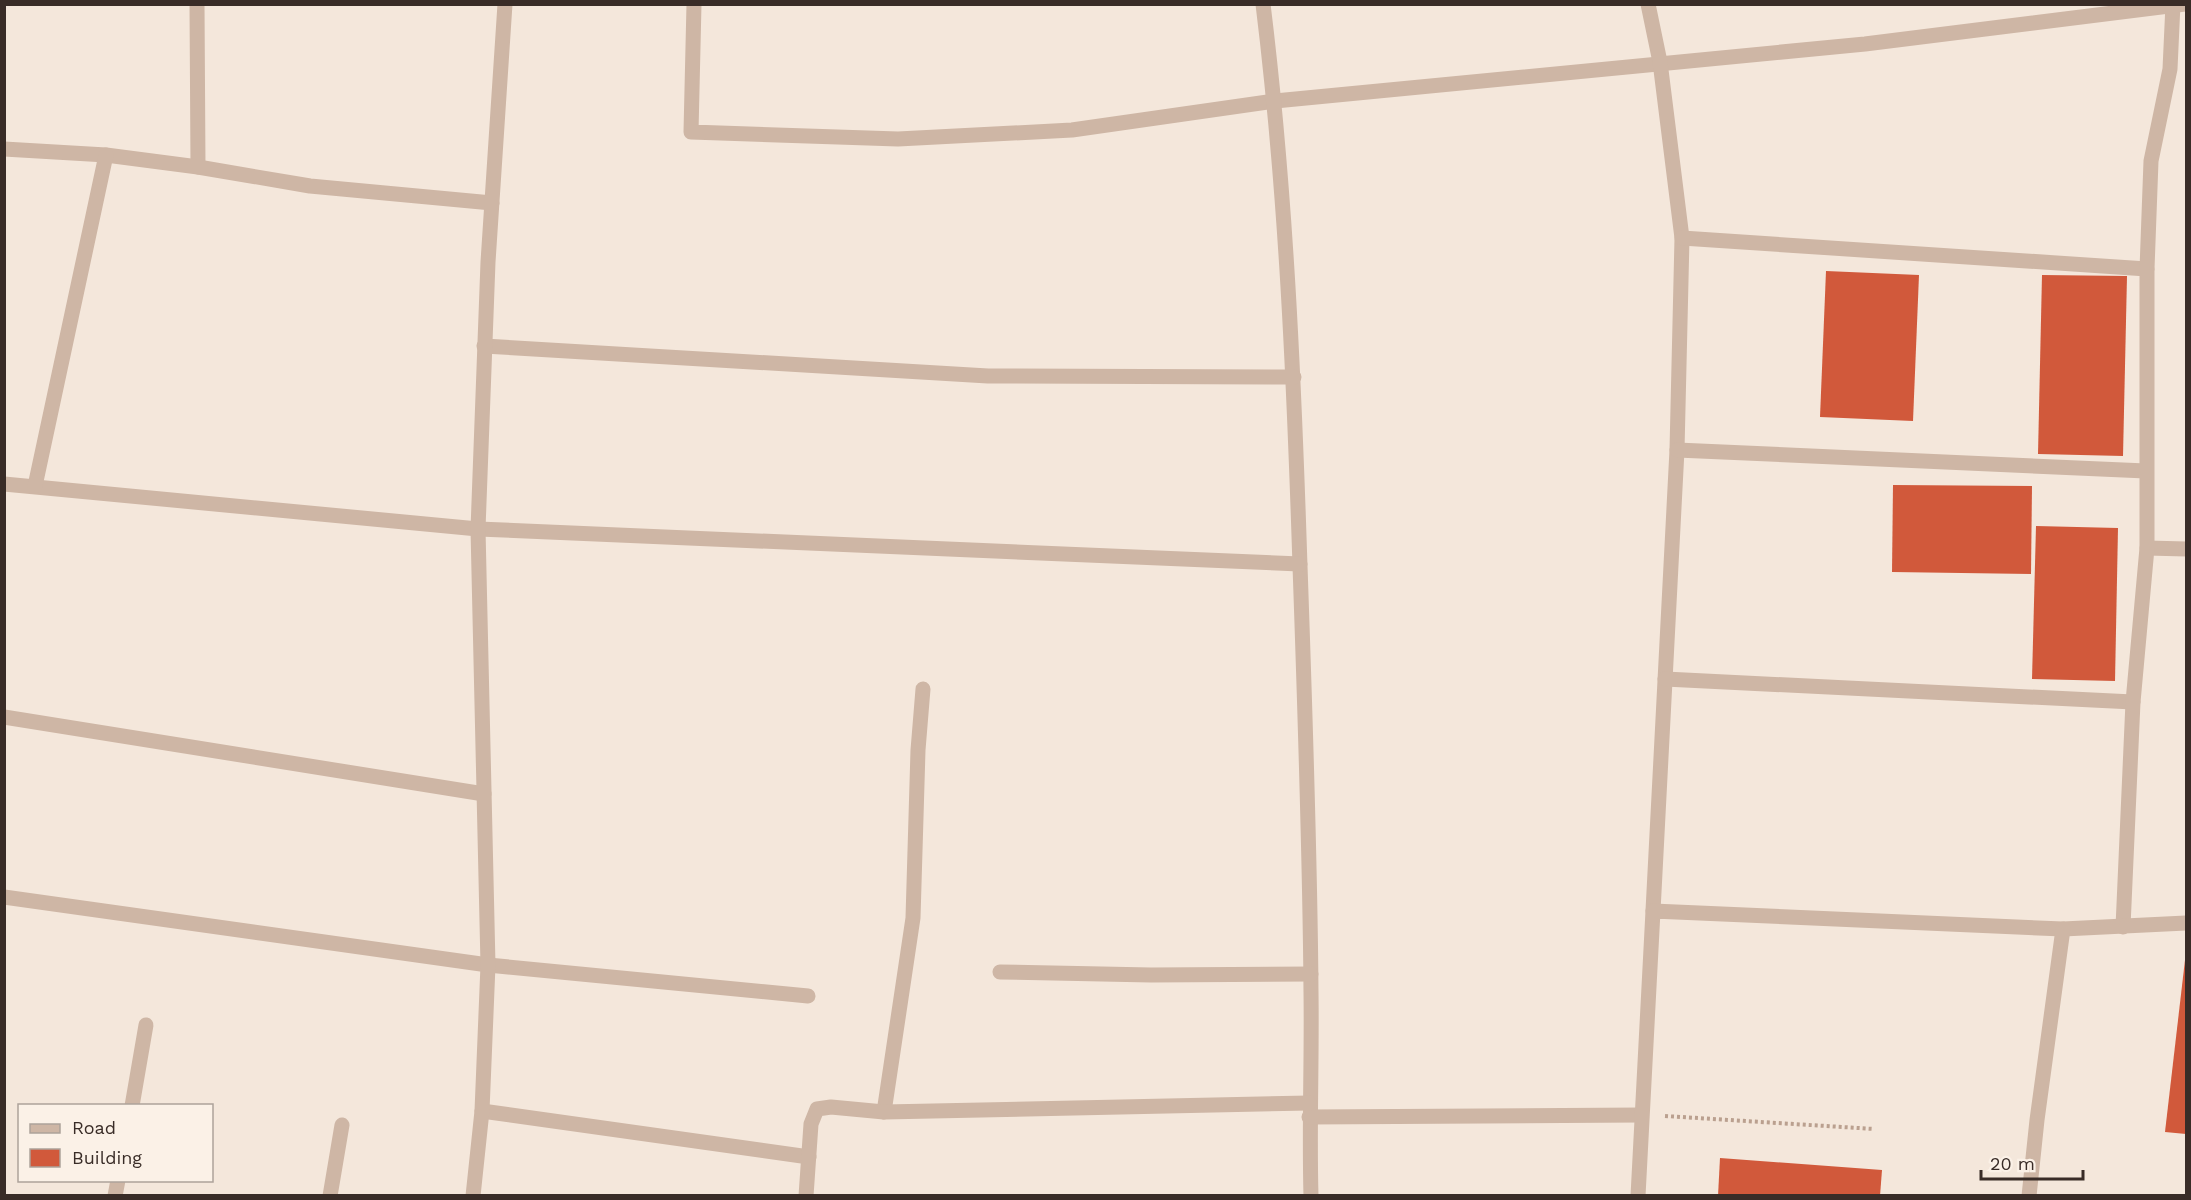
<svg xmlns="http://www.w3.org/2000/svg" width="2191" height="1200" viewBox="0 0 2191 1200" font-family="'Work Sans',sans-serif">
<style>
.building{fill:#d1593b}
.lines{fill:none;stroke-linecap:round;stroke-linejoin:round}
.path{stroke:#baa08f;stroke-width:4;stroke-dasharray:3 3;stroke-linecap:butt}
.service{stroke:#ceb6a5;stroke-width:15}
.minor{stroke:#ceb6a5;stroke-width:15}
</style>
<rect width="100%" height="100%" fill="#f4e7db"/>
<g class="building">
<polygon points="1826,271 1919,275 1913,421 1820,417"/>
<polygon points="2042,275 2127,276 2123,456 2038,454"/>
<polygon points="1893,485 2032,486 2031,574 1892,572"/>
<polygon points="2036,526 2118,528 2115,681 2032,679"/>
<polygon points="2185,960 2186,960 2186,1134 2165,1132"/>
<polygon points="1720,1158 1882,1170 1880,1196 1718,1196"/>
</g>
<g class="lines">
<polyline class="path" points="1665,1116 1874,1129"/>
<polyline class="service" points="2147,548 2186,549"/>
<g class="minor">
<polyline points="197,4 198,167"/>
<polyline points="694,4 691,132 898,139 1072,130 1275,101 1865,44 2185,4"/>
<path d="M1263 4C1286 191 1294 379 1300 566 1305 708 1310 850 1311 992 1312 1060 1309 1128 1311 1196"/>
<polyline points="1648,4 1660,62 1682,238 1677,450 1653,911"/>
<polyline points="4,149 106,155 198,167 310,186 492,203"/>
<polyline points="1682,238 2147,269"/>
<polyline points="484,346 988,376 1294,377"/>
<polyline points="1677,450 2146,471"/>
<polyline points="4,484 478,529 1300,564"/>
<polyline points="35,486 106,155"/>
<polyline points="1665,679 2133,702"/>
<polyline points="4,717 484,794"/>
<polyline points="4,897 488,965 808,996"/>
<polyline points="2123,927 2133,702 2147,548 2147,269 2151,161 2170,69 2173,4"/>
<polyline points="1000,972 1151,975 1311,974"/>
<polyline points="132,1106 146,1025"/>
<polyline points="482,1111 809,1157"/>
<polyline points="884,1112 913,918 918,750 923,689"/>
<polyline points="1309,1117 1641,1115"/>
<polyline points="115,1196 118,1180"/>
<polyline points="330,1196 342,1125"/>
<polyline points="473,1196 482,1111 488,965 478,529 488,262 505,4"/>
<polyline points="806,1196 811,1124 817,1109 831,1107 884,1112 1309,1103"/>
<polyline points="1638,1196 1653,911 2063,929 2186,923"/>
<polyline points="2029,1196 2037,1120 2063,929"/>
</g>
</g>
<rect width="2191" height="1200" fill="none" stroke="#392c27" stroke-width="12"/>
<rect x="18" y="1104" width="195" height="78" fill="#fbf1e7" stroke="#ada29a" stroke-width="1.5"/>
<rect x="30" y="1124" width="30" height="9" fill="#ceb6a5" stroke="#ada29a" stroke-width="1.5"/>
<text x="72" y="1134" font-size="18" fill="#392c27">Road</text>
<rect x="30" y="1149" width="30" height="18" fill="#d1593b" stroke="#ada29a" stroke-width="1.5"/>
<text x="72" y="1164" font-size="18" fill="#392c27">Building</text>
<path d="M1981 1170v9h102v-9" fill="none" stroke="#392c27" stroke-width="3"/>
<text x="1990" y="1170" font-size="18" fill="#392c27" stroke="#fbf1e7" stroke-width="4.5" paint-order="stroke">20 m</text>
</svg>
